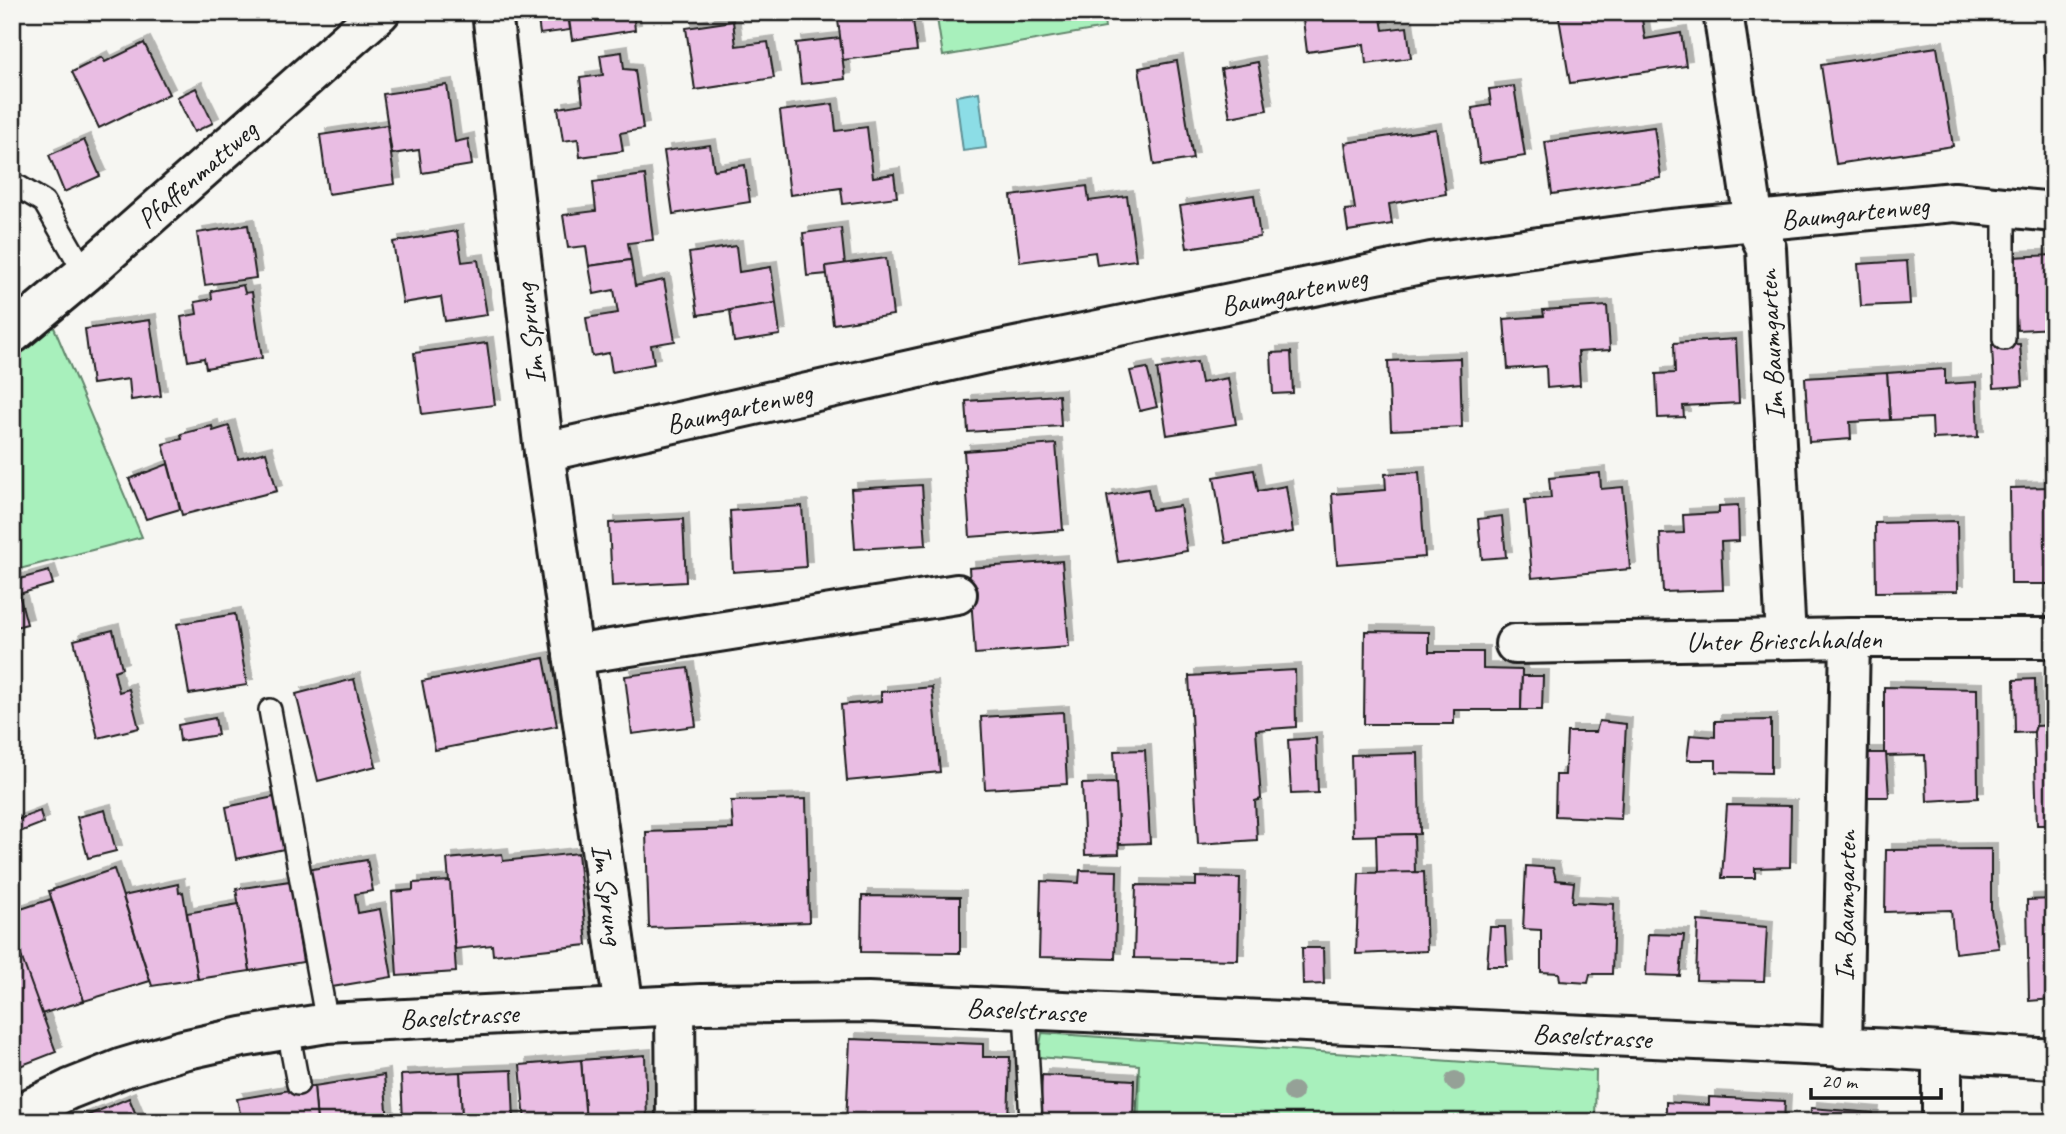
<svg xmlns="http://www.w3.org/2000/svg" width="2066" height="1134" viewBox="0 0 2066 1134" font-family="Caveat,sans-serif">
<style>
.green{fill:#a8f0bc;stroke:#62866c;stroke-width:2}
.water{fill:#8cdde6;stroke:#5f9095;stroke-width:2}
.building{fill:#e9bde3;stroke:#1c1c1c;stroke-width:2;filter:url(#shadow)}
.lines{fill:none;stroke-linecap:round;stroke-linejoin:round}
.lane-casing{stroke:#1c1c1c;stroke-width:26}
.street-casing{stroke:#1c1c1c;stroke-width:44}
.secondary-casing{stroke:#1c1c1c;stroke-width:44}
.lane{stroke:#f6f6f2;stroke-width:21}
.street{stroke:#f6f6f2;stroke-width:38}
.secondary{stroke:#f6f6f2;stroke-width:38}
.tree{fill:#95a197}
.labels{text-anchor:middle;dominant-baseline:central;stroke-width:5;stroke-linejoin:round;paint-order:stroke}
.street-label{font-size:28px;fill:#1c1c1c;stroke:#f6f6f2}
</style>
<defs>
<filter id="shadow"><feDropShadow dx="6" dy="-6" stdDeviation="0" flood-color="#0004"/></filter>
</defs>
<rect width="100%" height="100%" fill="#f6f6f2"/>
<filter id="ink" filterUnits="userSpaceOnUse"><feTurbulence type="fractalNoise" baseFrequency=".0143" numOctaves="2"/><feDisplacementMap in="SourceGraphic" scale="14" xChannelSelector="R" yChannelSelector="G"/><feConvolveMatrix kernelMatrix="1 2 1 2 8 2 1 2 1" color-interpolation-filters="sRGB"/></filter>
<g filter="url(#ink)">
<g class="green">
<polygon points="936,12 1103,12 1105,28 943,56"/>
<polygon points="45,306 142,537 12,571 12,334"/>
<polygon points="1042,1033 1596,1071 1595,1122 1136,1122 1139,1065 1038,1057"/>
</g>
<polygon class="water" points="979,92 986,148 963,151 956,96"/>
<g class="building">
<polygon points="537,12 568,12 570,30 540,34"/>
<polygon points="568,12 633,12 635,30 572,40"/>
<polygon points="837,12 912,12 917,51 843,60"/>
<polygon points="1302,12 1380,12 1383,30 1407,27 1411,58 1366,64 1364,44 1307,52"/>
<polygon points="1558,12 1641,12 1645,39 1681,33 1686,66 1570,83"/>
<polygon points="733,21 736,46 768,42 774,78 695,90 686,28"/>
<polygon points="840,38 845,79 801,84 796,43"/>
<polygon points="144,43 169,94 99,128 72,72 102,57 105,62"/>
<polygon points="1937,47 1953,146 1836,164 1821,65"/>
<polygon points="622,52 624,69 635,70 643,129 620,133 623,151 580,157 578,139 563,141 558,108 583,104 580,78 603,75 600,55"/>
<polygon points="2054,53 2054,128 2044,54"/>
<polygon points="1177,61 1193,159 1154,165 1139,68"/>
<polygon points="1258,62 1267,110 1230,117 1221,69"/>
<polygon points="447,85 455,142 468,139 472,165 422,173 419,150 392,154 383,94"/>
<polygon points="1514,86 1525,156 1480,163 1472,108 1491,105 1489,89"/>
<polygon points="196,88 213,123 194,132 177,97"/>
<polygon points="833,104 836,131 867,127 873,177 894,174 897,197 843,204 841,188 790,195 780,111"/>
<polygon points="387,125 395,184 328,194 320,135"/>
<polygon points="1654,127 1661,178 1552,194 1545,142"/>
<polygon points="1436,129 1446,194 1389,204 1392,224 1348,231 1345,210 1355,209 1345,143"/>
<polygon points="84,140 100,176 64,192 49,155"/>
<polygon points="710,145 714,170 745,165 750,202 673,214 664,151"/>
<polygon points="645,175 653,240 628,243 631,260 589,266 586,246 568,248 563,215 596,211 593,182"/>
<polygon points="1087,186 1089,201 1127,196 1136,260 1097,265 1095,252 1020,262 1011,196"/>
<polygon points="1254,195 1260,237 1187,248 1180,206"/>
<polygon points="248,225 256,278 205,285 197,233"/>
<polygon points="841,228 845,265 826,266 827,274 807,276 803,233"/>
<polygon points="457,231 462,262 478,260 487,315 445,321 441,297 403,303 393,242"/>
<polygon points="736,246 739,272 771,267 776,303 698,315 689,253"/>
<polygon points="2054,255 2054,328 2017,330 2012,257"/>
<polygon points="886,258 893,315 833,324 826,266"/>
<polygon points="631,260 635,286 664,280 675,341 651,345 654,364 612,372 609,353 592,356 586,318 618,313 614,290 594,294 589,266"/>
<polygon points="1907,261 1910,304 1861,306 1858,264"/>
<polygon points="243,285 245,293 252,292 262,358 206,368 204,358 188,361 181,317 197,314 195,302 212,299 211,291"/>
<polygon points="776,303 780,335 734,342 730,310"/>
<polygon points="1607,306 1610,350 1578,352 1580,385 1547,388 1546,366 1508,369 1504,319 1544,316 1543,310"/>
<polygon points="150,320 161,396 131,400 129,379 92,384 85,329"/>
<polygon points="1736,339 1739,403 1683,406 1684,417 1658,418 1656,374 1675,373 1674,343"/>
<polygon points="487,343 495,405 422,414 414,353"/>
<polygon points="2020,344 2023,386 1994,388 1992,345"/>
<polygon points="1291,352 1293,393 1273,394 1271,353"/>
<polygon points="1460,358 1462,427 1391,430 1388,361"/>
<polygon points="1197,362 1201,383 1228,378 1236,424 1167,435 1157,369"/>
<polygon points="1147,368 1157,407 1140,411 1130,371"/>
<polygon points="1945,369 1945,384 1976,382 1978,437 1933,439 1932,418 1890,420 1887,373"/>
<polygon points="1887,373 1890,420 1850,422 1851,439 1809,442 1805,378"/>
<polygon points="1059,395 1061,426 968,432 966,401"/>
<polygon points="212,426 213,431 229,426 238,459 266,452 277,491 182,515 163,444 182,439 181,434"/>
<polygon points="1056,444 1063,530 970,537 964,451"/>
<polygon points="168,464 180,509 146,519 129,479"/>
<polygon points="1254,470 1258,491 1286,486 1293,532 1225,543 1214,477"/>
<polygon points="1419,472 1425,557 1337,564 1332,494 1386,490 1385,474"/>
<polygon points="1600,473 1601,489 1623,487 1630,569 1532,578 1525,500 1551,498 1549,478"/>
<polygon points="922,485 926,545 855,549 851,489"/>
<polygon points="2054,487 2054,584 2011,584 2010,488"/>
<polygon points="1148,489 1152,510 1180,506 1187,551 1118,562 1107,496"/>
<polygon points="1738,505 1739,541 1721,542 1723,590 1663,592 1660,534 1684,533 1683,515 1719,513 1719,506"/>
<polygon points="802,506 806,567 733,572 730,511"/>
<polygon points="1502,516 1506,557 1482,559 1478,519"/>
<polygon points="683,519 686,582 612,586 609,523"/>
<polygon points="1957,521 1958,591 1876,592 1875,523"/>
<polygon points="1062,561 1069,647 975,654 969,568"/>
<polygon points="49,571 53,584 19,594 27,624 12,628 12,581"/>
<polygon points="235,614 247,685 189,694 177,624"/>
<polygon points="113,630 122,668 114,671 119,692 129,689 139,728 98,738 74,640"/>
<polygon points="1365,631 1429,632 1429,652 1483,652 1483,669 1522,670 1521,710 1454,710 1454,724 1364,724"/>
<polygon points="544,658 557,726 435,750 422,681"/>
<polygon points="688,668 696,726 632,734 625,676"/>
<polygon points="1295,670 1296,727 1256,730 1261,799 1255,801 1257,840 1198,844 1189,676"/>
<polygon points="1522,676 1543,676 1542,710 1521,710"/>
<polygon points="354,679 376,766 318,781 296,694"/>
<polygon points="2035,679 2036,726 2034,732 2015,733 2014,680"/>
<polygon points="932,687 940,772 847,781 841,705 881,701 881,692"/>
<polygon points="1884,687 1977,689 1978,798 1927,801 1925,755 1884,756"/>
<polygon points="1063,712 1067,784 985,789 981,717"/>
<polygon points="215,718 218,735 180,741 178,725"/>
<polygon points="1771,720 1771,773 1716,772 1716,760 1687,760 1690,735 1715,737 1715,721"/>
<polygon points="1599,721 1626,724 1621,819 1555,816 1556,775 1565,775 1567,732 1596,732"/>
<polygon points="2054,725 2054,825 2037,825 2034,732 2036,726"/>
<polygon points="1316,738 1318,793 1291,794 1288,740"/>
<polygon points="1145,750 1150,843 1119,844 1114,751"/>
<polygon points="1418,753 1420,834 1353,836 1351,755"/>
<polygon points="1852,753 1886,753 1889,797 1853,797"/>
<polygon points="1116,783 1119,854 1085,855 1082,784"/>
<polygon points="279,796 289,848 236,859 226,807"/>
<polygon points="806,799 809,922 649,928 646,832 733,829 731,801"/>
<polygon points="1727,805 1791,806 1790,867 1755,868 1755,878 1722,878"/>
<polygon points="105,810 116,851 88,858 77,817"/>
<polygon points="40,811 43,823 12,835 12,822"/>
<polygon points="1414,834 1415,873 1377,873 1376,835"/>
<polygon points="1991,849 1991,911 1999,948 1955,953 1951,910 1885,912 1886,850"/>
<polygon points="578,853 587,945 493,955 492,945 455,949 447,859 502,854 503,861"/>
<polygon points="367,860 373,891 355,894 358,913 380,909 392,977 326,988 306,870"/>
<polygon points="1526,866 1553,868 1556,880 1574,882 1572,902 1614,904 1612,974 1590,974 1588,983 1560,981 1559,973 1541,972 1541,930 1523,929"/>
<polygon points="114,869 150,981 84,1001 49,891"/>
<polygon points="1080,870 1117,871 1115,959 1039,957 1041,881 1079,883"/>
<polygon points="1424,872 1427,951 1356,954 1359,873"/>
<polygon points="1196,877 1240,878 1238,960 1134,958 1136,885 1196,886"/>
<polygon points="290,881 303,962 250,971 236,889"/>
<polygon points="450,881 456,972 397,976 392,892 413,890 413,883"/>
<polygon points="178,884 179,893 183,892 198,979 152,986 123,896"/>
<polygon points="862,896 960,897 960,953 861,952"/>
<polygon points="51,899 84,1001 41,1014 12,931 12,912"/>
<polygon points="2054,899 2054,999 2029,1001 2027,900"/>
<polygon points="239,904 250,971 198,979 187,913"/>
<polygon points="1698,921 1767,927 1764,981 1696,980"/>
<polygon points="1490,927 1505,927 1507,966 1487,966"/>
<polygon points="12,931 56,1052 12,1069"/>
<polygon points="1648,934 1684,935 1680,976 1646,975"/>
<polygon points="1302,948 1323,948 1324,984 1303,985"/>
<polygon points="850,1039 983,1044 983,1057 1010,1057 1008,1122 846,1122"/>
<polygon points="645,1055 647,1122 586,1122 581,1060"/>
<polygon points="581,1060 586,1122 525,1122 520,1065"/>
<polygon points="512,1070 514,1122 462,1122 460,1072"/>
<polygon points="460,1072 462,1122 403,1122 401,1075"/>
<polygon points="384,1075 388,1122 317,1122 314,1086"/>
<polygon points="1042,1075 1134,1080 1133,1122 1040,1122"/>
<polygon points="314,1086 317,1122 242,1122 237,1099"/>
<polygon points="1709,1097 1785,1101 1784,1122 1666,1122 1666,1102 1709,1105"/>
<polygon points="129,1098 139,1122 72,1122"/>
<polygon points="1811,1108 1873,1113 1872,1122 1810,1122"/>
</g>
<g class="lines">
<defs>
<g id="lane">
<polyline points="12,189 19,187 44,202 85,273"/>
<polyline points="2004,339 2004,207"/>
<polyline points="270,710 327,1023"/>
<polyline points="1025,1010 1031,1122"/>
<polyline points="288,1030 298,1084"/>
</g>
<g id="street">
<polyline points="492,12 544,452 624,1008"/>
<polyline points="1723,12 1754,222 1766,248 1786,639"/>
<polyline points="12,334 85,273 380,12"/>
<polyline points="544,452 986,353 1431,262 1662,230 1954,202 2054,212"/>
<polyline points="1515,644 1850,638 2054,638"/>
<polyline points="573,655 957,594"/>
<polyline points="675,1005 676,1122"/>
<polyline points="1842,1048 1850,638"/>
<polyline points="1942,1122 1942,1052"/>
</g>
<polyline id="secondary" points="12,1117 70,1089 123,1068 183,1050 242,1037 327,1023 701,1004 868,1002 1893,1049 2054,1059"/>
</defs>
<use href="#lane" class="lane-casing"/>
<use href="#street" class="street-casing"/>
<use href="#secondary" class="secondary-casing"/>
<use href="#lane" class="lane"/>
<use href="#street" class="street"/>
<use href="#secondary" class="secondary"/>
</g>
<g class="tree">
<circle cx="1455" cy="1081" r="10"/>
<circle cx="1293" cy="1092" r="10"/>
</g>
</g>
<g class="labels">
<g class="street-label">
<text transform="translate(197 174) rotate(-41)">Pfaffenmattweg</text>
<text transform="translate(1855 212) rotate(-6)">Baumgartenweg</text>
<text transform="translate(1294 291) rotate(-12)">Baumgartenweg</text>
<text transform="translate(530 334) rotate(-97)">Im Sprung</text>
<text transform="translate(1771 345) rotate(-93)">Im Baumgarten</text>
<text transform="translate(739 408) rotate(-13)">Baumgartenweg</text>
<text transform="translate(1784 640) rotate(-1)">Unter Brieschhalden</text>
<text transform="translate(608 894) rotate(82)">Im Sprung</text>
<text transform="translate(1845 906) rotate(-89)">Im Baumgarten</text>
<text transform="translate(1026 1010) rotate(3)">Baselstrasse</text>
<text transform="translate(459 1016) rotate(-3)">Baselstrasse</text>
<text transform="translate(1592 1036) rotate(3)">Baselstrasse</text>
</g>
</g>
<rect width="2066" height="1134" fill="none" stroke="#f6f6f2" stroke-width="42"/>
<rect x="21" y="21" width="2024" height="1092" fill="none" stroke="#1c1c1c" stroke-width="2.5" filter="url(#ink)"/>
<path d="M1811 1088v10h130v-10" fill="none" stroke="#1c1c1c" stroke-width="3.5"/>
<text x="1821" y="1088" font-size="21" fill="#1c1c1c" stroke="#f6f6f2" stroke-width="5" paint-order="stroke">20 m</text>
</svg>
